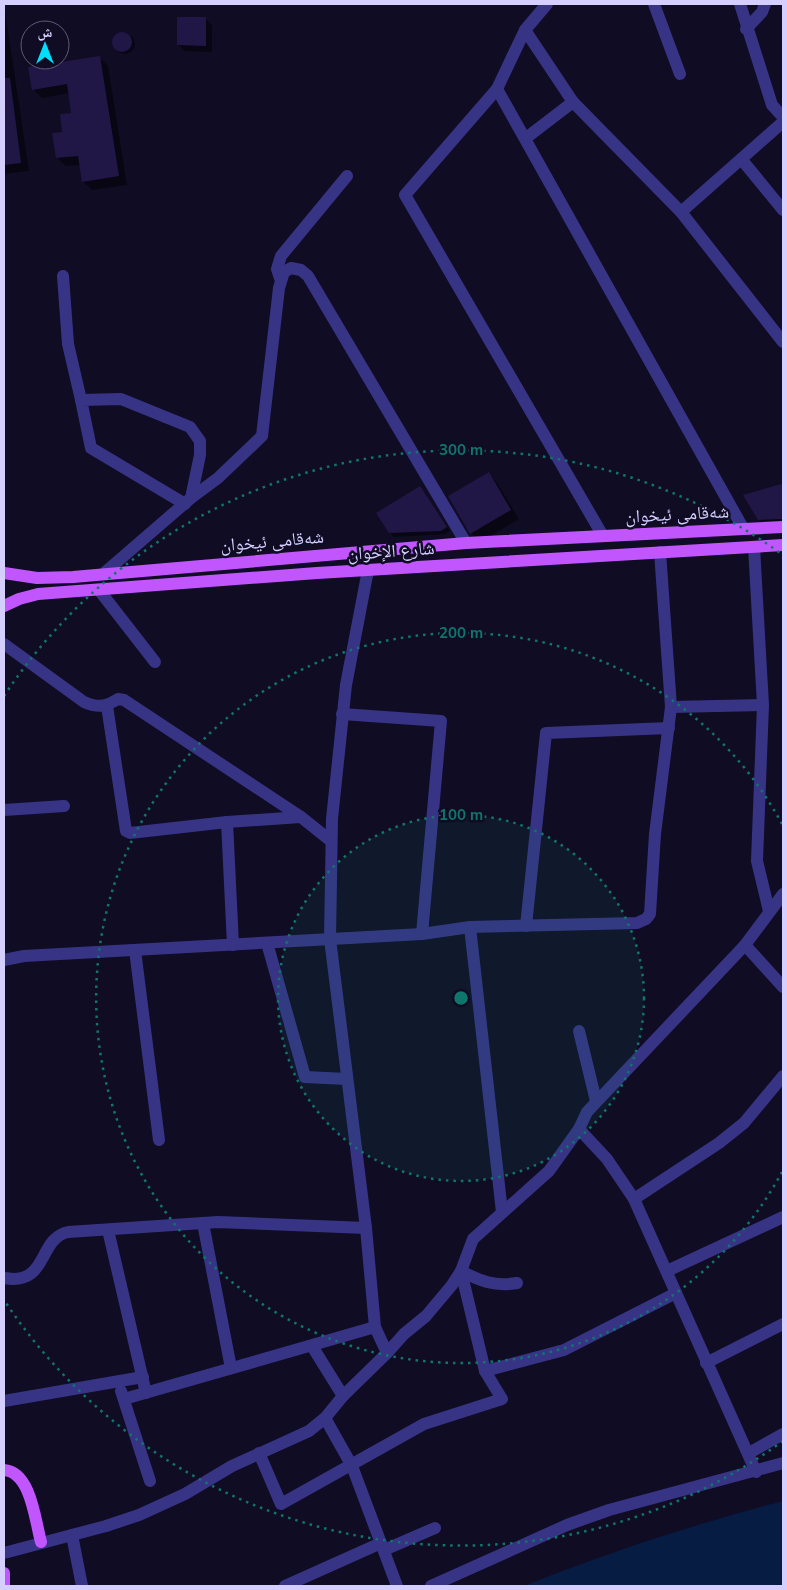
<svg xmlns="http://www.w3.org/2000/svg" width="787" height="1590" viewBox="0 0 787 1590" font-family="'Nunito Sans','Noto Naskh Arabic',sans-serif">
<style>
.water{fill:#061c43}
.shadow{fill:#0007}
.building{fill:#211746}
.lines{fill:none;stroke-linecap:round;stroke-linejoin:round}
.minor{stroke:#373486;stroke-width:12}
.major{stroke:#c156ff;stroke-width:12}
.ring{fill:none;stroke:#0f766e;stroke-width:2.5;stroke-dasharray:2.5 5}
.labels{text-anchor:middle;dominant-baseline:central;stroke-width:5;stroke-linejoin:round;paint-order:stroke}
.street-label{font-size:18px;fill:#d4cfff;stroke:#100c23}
.centre{fill:#0f766e;stroke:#100c23;stroke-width:2.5}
.ring-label{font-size:15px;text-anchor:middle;font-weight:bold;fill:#0f766e;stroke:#100c23;stroke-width:5;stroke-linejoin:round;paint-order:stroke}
</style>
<rect width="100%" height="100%" fill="#100c23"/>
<path class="water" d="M783 1501V1586H524C609 1552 695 1524 783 1501Z"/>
<g class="shadow">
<polygon points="4,4 29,171 4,174"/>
<polygon points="205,18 212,25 212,52 185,51 178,45"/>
<circle cx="125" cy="44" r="10"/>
<polygon points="99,57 108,66 127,185 92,190 83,182 80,165 66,166 57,158 63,133 73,114 69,93 42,98 33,89"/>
<polygon points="489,474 497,483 519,519 480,542 471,533"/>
<polygon points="780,485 783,488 783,526 765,526 759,519"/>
<polygon points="420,488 450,531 445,534 394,537 390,533"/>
</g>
<g class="building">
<polygon points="177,17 206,17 206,46 177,45"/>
<circle cx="122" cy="42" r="10"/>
<polygon points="100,56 119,176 82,182 78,156 56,158 52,133 62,132 60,114 71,113 67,84 32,90 28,67"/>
<polygon points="4,78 10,78 21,163 4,165"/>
<polygon points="489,472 511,510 470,534 448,496"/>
<polygon points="781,484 783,488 783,519 758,520 743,495"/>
<polygon points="420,486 447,527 441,531 389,533 376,513"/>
</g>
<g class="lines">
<g class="minor">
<polyline points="547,4 525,30 497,89 405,195 603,536"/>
<polyline points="654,4 680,74"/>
<polyline points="740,4 772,105 783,117"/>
<polyline points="746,29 762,12 765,4"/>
<polyline points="525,30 573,102 681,212 783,342"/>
<polyline points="497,89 743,528"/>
<polyline points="526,138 573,102"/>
<polyline points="742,160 783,210"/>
<polyline points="681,212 783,122"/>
<polyline points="63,276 68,344 81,400"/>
<polyline points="281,281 277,269 281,256 347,176"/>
<polyline points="185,504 91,448 81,400 121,399 190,427 200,441 200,455 191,498"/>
<polyline points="754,547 763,705 757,861 769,911"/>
<polyline points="368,570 346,685 332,819 330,939 366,1228 375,1327"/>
<polyline points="103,574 191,498 218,478 262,436 279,288 284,272 291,268 301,270 308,276 466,543"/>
<polyline points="99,590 155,662"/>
<path d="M4 644 84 702C98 708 105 707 118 699L124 700 301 817 331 841"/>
<polyline points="107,706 126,831 130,833 227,822 301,817"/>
<polyline points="671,707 763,705"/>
<polyline points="342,714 441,721 422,934"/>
<polyline points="4,810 64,806"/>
<polyline points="227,822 233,945"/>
<polyline points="526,926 546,733 669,728"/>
<polyline points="470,927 502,1212"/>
<polyline points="267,943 305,1077 347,1079"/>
<polyline points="745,945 783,987"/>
<polyline points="135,950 159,1140"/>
<polyline points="4,960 24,956 422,934 470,927 637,923 646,919 650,914 655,834 671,707 660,552"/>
<polyline points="579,1031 596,1101"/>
<polyline points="579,1129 607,1159 634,1199 756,1472"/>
<polyline points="634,1199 719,1143 744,1123 783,1076"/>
<polyline points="203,1223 231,1368"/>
<polyline points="108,1230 146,1393"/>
<path d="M461 1271C480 1281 495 1287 517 1283"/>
<polyline points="667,1271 783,1217"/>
<path d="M4 1278C49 1286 37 1239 68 1232L218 1222 366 1228"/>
<polyline points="312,1346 343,1396"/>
<polyline points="706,1363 783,1324"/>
<polyline points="485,1371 564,1350 676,1293"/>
<polyline points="121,1391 150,1481"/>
<polyline points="124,1399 375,1327 387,1353 404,1334 426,1316 452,1285 461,1271 473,1239 549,1171 579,1129 587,1112 745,945 783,894"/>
<polyline points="4,1401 143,1377"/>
<polyline points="325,1418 352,1466 397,1586"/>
<polyline points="259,1453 281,1504 424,1424 502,1399 485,1371 461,1271"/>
<polyline points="749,1453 783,1434"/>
<polyline points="72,1535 82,1586"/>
<polyline points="384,1550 435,1528"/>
<polyline points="4,1553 106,1526 139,1515 185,1494 232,1466 309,1431 325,1418 343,1396 387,1353"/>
<polyline points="285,1586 381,1543"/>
<polyline points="431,1586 567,1525 609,1510 783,1463"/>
</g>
<g class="major">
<polyline points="4,573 37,578 73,577 466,543 783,527"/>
<polyline points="4,606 19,599 38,594 317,573 783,545"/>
<path d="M4 1470C31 1472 35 1520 41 1542"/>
<polyline points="4,1573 4,1586"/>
</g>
</g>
<circle cx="461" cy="998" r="183" fill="#0f766e" fill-opacity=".12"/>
<g class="ring">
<circle cx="461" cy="998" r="183"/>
<path d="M782 1172A365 365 0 1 1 782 824"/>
<path d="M783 1441A548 548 0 0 1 4 1300M4 696A548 548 0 0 1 783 555"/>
</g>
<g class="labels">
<g class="street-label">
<text transform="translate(677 514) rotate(-3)">شەقامی ئیخوان</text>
<text transform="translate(272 541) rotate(-5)">شەقامی ئیخوان</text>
<text transform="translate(391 551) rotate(-4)">شارع الإخوان</text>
</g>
</g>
<circle cx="461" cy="998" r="8" class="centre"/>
<g class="ring-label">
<text x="461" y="455">300 m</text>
<text x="461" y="638">200 m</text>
<text x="461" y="820">100 m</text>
</g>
<rect width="787" height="1590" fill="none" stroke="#d4cfff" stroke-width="10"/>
<g transform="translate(45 45)"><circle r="24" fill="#100c23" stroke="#5e5a7b"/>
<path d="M0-4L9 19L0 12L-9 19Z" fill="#00dffa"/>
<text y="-8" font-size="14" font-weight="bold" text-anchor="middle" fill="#d4cfff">ش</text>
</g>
</svg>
